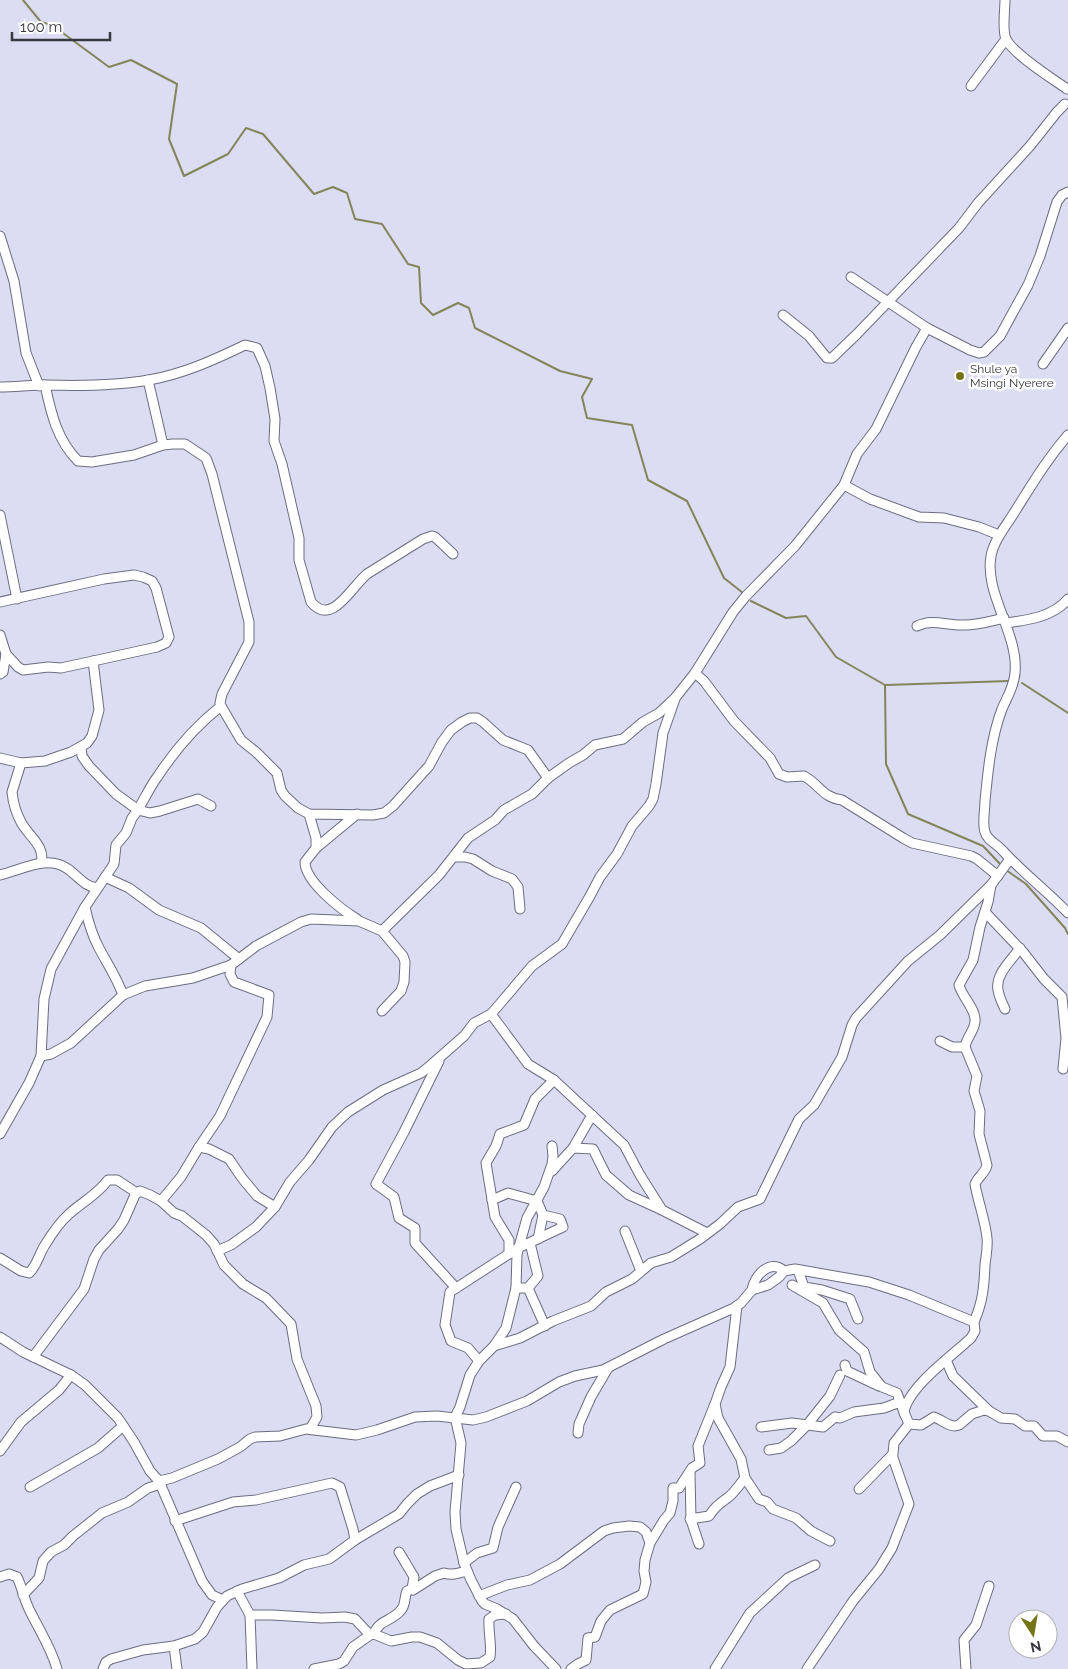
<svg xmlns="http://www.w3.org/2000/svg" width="1068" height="1669" viewBox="0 0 1068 1669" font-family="Raleway,sans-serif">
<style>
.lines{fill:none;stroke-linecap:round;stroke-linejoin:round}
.stream{stroke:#84845a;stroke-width:2}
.minor-casing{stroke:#6c6c81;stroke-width:11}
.minor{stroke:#fff;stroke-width:9}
.poi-dot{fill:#757419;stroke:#fff;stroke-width:2}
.labels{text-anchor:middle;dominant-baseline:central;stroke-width:5;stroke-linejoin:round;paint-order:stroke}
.poi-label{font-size:12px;fill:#383841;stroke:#fff;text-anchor:start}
</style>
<rect width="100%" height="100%" fill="#dcddf3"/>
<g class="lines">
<g class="stream">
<polyline points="23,0 41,22 52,25 109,67 131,60 177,84 169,139 184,176 228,154 246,128 263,134 314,194 333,187 347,193 355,219 382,224 408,264 419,267 421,303 433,315 458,303 469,308 475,328 560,371 592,379 582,397 587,418 632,425 648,480 687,501 724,578 743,593"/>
<polyline points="751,601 786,618 806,616 836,657 885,685 886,764 908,814 983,846 1001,865"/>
<polyline points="1022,683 1068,713"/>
<polyline points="886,685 1009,681"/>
<polyline points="1006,870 1026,884 1065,928 1068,934"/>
</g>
<defs>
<g id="minor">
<path d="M1005 0C1005 10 1002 31 1006 39 1013 54 1053 79 1067 89"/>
<polyline points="971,86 1006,39"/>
<polyline points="0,236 14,281 26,353 39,386"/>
<polyline points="851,277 927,328 970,350 979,353 984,352 1000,336 1028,285 1040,256 1057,202 1062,195 1068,192"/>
<polyline points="783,315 809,336 827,358 832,358 857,334 959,228 978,203 1030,146 1057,112 1065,104"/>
<polyline points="1043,364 1068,328"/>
<polyline points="148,380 163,445"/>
<path d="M45 385C51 413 57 440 78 461L92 462 134 455 163 445 173 444H185L206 458 212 474 249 622V642L222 694 220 703 221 706 241 740 256 752 277 773 281 790 285 796 298 808 309 814 373 815 384 813 393 806 429 766 442 742 451 730 462 722 470 718H477L483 722 503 740 528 750 548 778"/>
<path d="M0 387C15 387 31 385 46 385 80 386 115 386 149 380 183 374 214 360 245 345L257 348 265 366 270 388 275 419 274 441 282 464 299 538V560L311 602C332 627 351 587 367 574L423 539 432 536 435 537 453 554"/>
<path d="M1068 435C1047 459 1031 486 1014 513 1006 526 994 540 991 556 984 594 1019 634 1015 673 1014 687 1007 697 1002 709 991 738 988 770 985 801 985 811 982 823 985 832 987 840 997 844 1003 851 1023 873 1047 891 1068 913"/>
<polyline points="844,485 870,499 919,517 944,518 979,527 999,535"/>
<polyline points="0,515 17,599"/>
<polyline points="0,602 104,579 134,575 143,577 152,581 156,588 169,637 166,643 157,647 107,658 61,668 48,667 23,670 18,667 6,654 0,635"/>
<path d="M1006 623C1028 620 1053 617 1068 599"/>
<path d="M917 626C933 618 947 626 964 625 978 625 991 621 1004 618"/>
<path d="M695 673 704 681 734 721 770 758 779 774 787 777 804 776C819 784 823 798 842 800L903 838 912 843 971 856 977 859 998 876"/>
<polyline points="0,674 3,672 6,654"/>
<polyline points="81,747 82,756 89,766 116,794 138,810 150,813 160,811 198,799 211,806"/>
<polyline points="0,758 21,763 45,761 71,752 87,743 92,736 99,710 93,661"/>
<path d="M21 763 12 792C13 802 16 813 21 822 28 836 46 846 41 863"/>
<path d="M137 809 140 806C146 796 151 785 158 776 175 750 197 725 221 706"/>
<path d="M309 814 316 838V848L305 862C305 882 342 910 357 919"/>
<polyline points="316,848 357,814"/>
<polyline points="454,857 465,857 473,859 492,871 512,879 518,887 520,909"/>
<path d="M0 875C22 870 47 854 68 869 79 877 84 886 97 888"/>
<polyline points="105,877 129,888 159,910 201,928 239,959"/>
<path d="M85 907C88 921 92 935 99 948 108 965 116 976 123 995"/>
<polyline points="985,912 1023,952 1044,979 1062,997 1066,1038 1063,1069"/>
<polyline points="382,931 439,875 468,838 495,820 504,810 532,794 548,778 569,763 583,755 595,745 623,739 643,722 659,713 675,698 695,673 733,612 746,596 795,546 844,485 857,454 876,429 916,347 927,328"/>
<path d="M1005 1009C1002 1003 999 996 998 990 995 974 1012 960 1020 948"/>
<polyline points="491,1014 528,1064 554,1080 624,1145 640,1175 662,1210 707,1233"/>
<polyline points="940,1041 952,1047 965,1047"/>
<polyline points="41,1056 51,1054 71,1043 123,995 145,986 193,978 231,965 256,946 301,922 311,919 359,921 382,931 403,956 405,962 404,982 401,991 382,1011"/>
<polyline points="439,1061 404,1132 376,1184 394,1197 399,1218 415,1228 415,1243 456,1288"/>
<polyline points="0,1134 29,1083 41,1056 44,999 51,969 85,907 114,864 116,845 126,833 132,818 138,810"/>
<polyline points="552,1146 553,1156 552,1164 544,1187 527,1218 517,1254 516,1288 506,1328 494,1346 479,1361 470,1375 460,1407 455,1417 461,1443 455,1512 456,1529 464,1563 471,1580 482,1601 485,1604 497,1609 513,1619 534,1646 556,1669"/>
<polyline points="199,1147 209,1149 229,1159 242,1178 257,1196 275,1207"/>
<polyline points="573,1148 592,1115"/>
<polyline points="552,1171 573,1148 593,1149 606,1175 629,1195 662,1210"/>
<polyline points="161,1201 181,1177 199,1147 220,1116 267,1017 269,995 234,982 230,974 231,965"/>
<polyline points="625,1231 641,1271"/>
<polyline points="538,1239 543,1215"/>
<polyline points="217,1251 231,1245 256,1227 275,1207 290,1182 309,1160 332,1127 348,1112 383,1090 421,1073 431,1065 464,1036 474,1023 491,1014 498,1006 532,966 562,944 590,896 600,877 617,854 632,826 649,806 653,799 656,784 663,733 675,699"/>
<polyline points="509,1254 509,1240 495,1217 486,1163 496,1146 500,1134 524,1125 535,1099 554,1080"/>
<path d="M0 1258 21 1271 29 1273C37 1266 39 1254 45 1245 51 1235 60 1222 69 1214 82 1202 97 1195 108 1180H117L137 1193"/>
<polyline points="798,1270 804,1287 822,1290 850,1299 858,1319"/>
<polyline points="792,1285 823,1303 839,1330 864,1352 870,1372 882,1387 897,1393 905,1415"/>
<polyline points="516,1288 528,1288 545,1326"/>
<polyline points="528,1288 538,1276 530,1243"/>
<path d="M752 1290C754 1276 770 1258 784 1271"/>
<path d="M974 1322C983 1301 984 1287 985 1265 986 1255 988 1248 987 1238 985 1219 978 1202 975 1184 978 1177 986 1172 987 1165L979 1134 980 1111 974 1091 977 1076 965 1047C966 1038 975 1030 975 1021 976 1009 962 997 959 985L973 960 980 927 988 902 991 885"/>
<path d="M0 1337 23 1352 71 1375 85 1385 118 1418 134 1442 150 1471 159 1481 172 1478 218 1459 240 1447 250 1439 255 1437 280 1436 306 1429 356 1435 377 1430 415 1417 437 1416 473 1420 486 1417 527 1401 559 1382 575 1376 603 1370 664 1339 734 1308 741 1303 752 1290 768 1285 779 1277 784 1271 795 1269 869 1282 909 1295 974 1322 975 1331 971 1338C952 1356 909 1386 904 1412L909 1424 921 1425 934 1417C941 1419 947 1426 955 1426L959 1425 972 1414 984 1410 989 1411 1001 1418 1015 1419 1025 1426H1034L1043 1436H1057L1068 1442"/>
<polyline points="494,1346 520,1338 553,1321 591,1306 606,1292 632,1279 651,1263 671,1257 700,1239 720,1224 738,1207 760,1199 799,1119 814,1105 842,1057 852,1025 856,1018 908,961 940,935 991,885 1010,859"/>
<polyline points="33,1357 84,1289 94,1259 99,1250 118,1229 124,1220 135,1195 140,1191 150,1195 161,1201 174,1213 182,1216 206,1235 214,1244 224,1265 243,1284 266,1298 291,1324 297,1359 316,1406 317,1417 310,1429"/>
<polyline points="946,1360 953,1376 989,1411"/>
<polyline points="479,1361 468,1348 451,1341 445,1325 450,1292 518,1248 563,1227 560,1219 543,1215 537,1201 508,1193 492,1200"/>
<polyline points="845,1365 847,1371 879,1386"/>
<polyline points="761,1427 792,1423 823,1427 835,1417 840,1418 854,1412 884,1408 900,1402"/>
<polyline points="578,1433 579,1424 591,1397 608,1368"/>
<polyline points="769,1450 781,1448 791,1441 807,1425 830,1396 840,1375"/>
<polyline points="0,1451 21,1422 59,1390 71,1375"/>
<polyline points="690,1473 691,1520 699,1544"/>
<polyline points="745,1478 759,1499 767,1502 773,1509 796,1518 811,1531 830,1541"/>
<polyline points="159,1481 202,1581 212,1595 223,1600"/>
<polyline points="30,1487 98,1448 123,1426"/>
<polyline points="859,1489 893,1454 894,1443 909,1424"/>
<path d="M690 1519 709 1516C715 1507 718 1505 726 1499 734 1494 739 1485 745 1478L741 1459 718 1418 715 1404 721 1387 730 1367 737 1306"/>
<polyline points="175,1521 233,1502 256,1500 332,1483 340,1487 353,1529 355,1540"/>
<polyline points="650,1543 664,1520 670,1513 673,1501 673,1488 679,1488 692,1468 700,1463 698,1446 715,1404"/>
<polyline points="399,1552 414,1577 412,1589"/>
<polyline points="464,1563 477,1553 493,1548 498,1527 516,1487"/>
<path d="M0 1577 9 1574 17 1577C22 1587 24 1599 29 1609 39 1630 51 1647 57 1669"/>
<polyline points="237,1591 250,1615 252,1669"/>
<polyline points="23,1595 39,1578 43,1561 51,1552 64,1545 73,1536 102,1513 128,1502 148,1488 161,1484"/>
<polyline points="479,1596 507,1585 530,1580 560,1564 604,1531 613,1528 629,1526 640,1527 646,1532 650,1543 645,1560 644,1571 646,1582 643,1594 610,1610 601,1621 595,1637 588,1638 586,1660 578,1664 571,1669"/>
<polyline points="250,1615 272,1615 322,1618 345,1617 355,1619 370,1635"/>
<path d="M374 1634C378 1620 393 1621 401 1610 406 1605 404 1597 407 1591L412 1589 413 1590 435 1576 444 1573C452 1576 458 1573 467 1571"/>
<polyline points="174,1646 177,1669"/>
<polyline points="103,1669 106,1662 111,1659 143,1650 174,1646 195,1639 203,1632 217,1607 227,1596 242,1589 279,1578 304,1565 329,1559 355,1540 399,1514 407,1504 417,1494 430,1486 459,1475"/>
<path d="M314 1669 339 1664 344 1661 353 1647 370 1635 374 1634 391 1641 412 1637H420L437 1643 458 1660 466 1664 481 1663 490 1657C492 1644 488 1632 489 1619L495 1615 506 1614"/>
<polyline points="715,1669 750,1613 788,1578 815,1565"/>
<polyline points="807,1669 853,1601 879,1569 892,1548 909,1504 892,1455"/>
<polyline points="966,1669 964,1640 976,1625 989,1586"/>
</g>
</defs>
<use href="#minor" class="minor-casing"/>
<use href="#minor" class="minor"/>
</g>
<circle class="poi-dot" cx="960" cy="376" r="5"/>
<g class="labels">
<g class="poi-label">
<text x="970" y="369">Shule ya<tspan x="970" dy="14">Msingi Nyerere</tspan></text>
</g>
</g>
<g transform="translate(1033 1634) rotate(168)"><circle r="24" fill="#ffffff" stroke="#afafb3"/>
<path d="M0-4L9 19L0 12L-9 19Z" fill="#757419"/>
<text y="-8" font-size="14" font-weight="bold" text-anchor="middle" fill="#383841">N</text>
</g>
<path d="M12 32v8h98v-8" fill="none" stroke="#383841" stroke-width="2.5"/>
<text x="20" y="32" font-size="15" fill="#383841" stroke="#ffffff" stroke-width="4" paint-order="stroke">100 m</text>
</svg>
